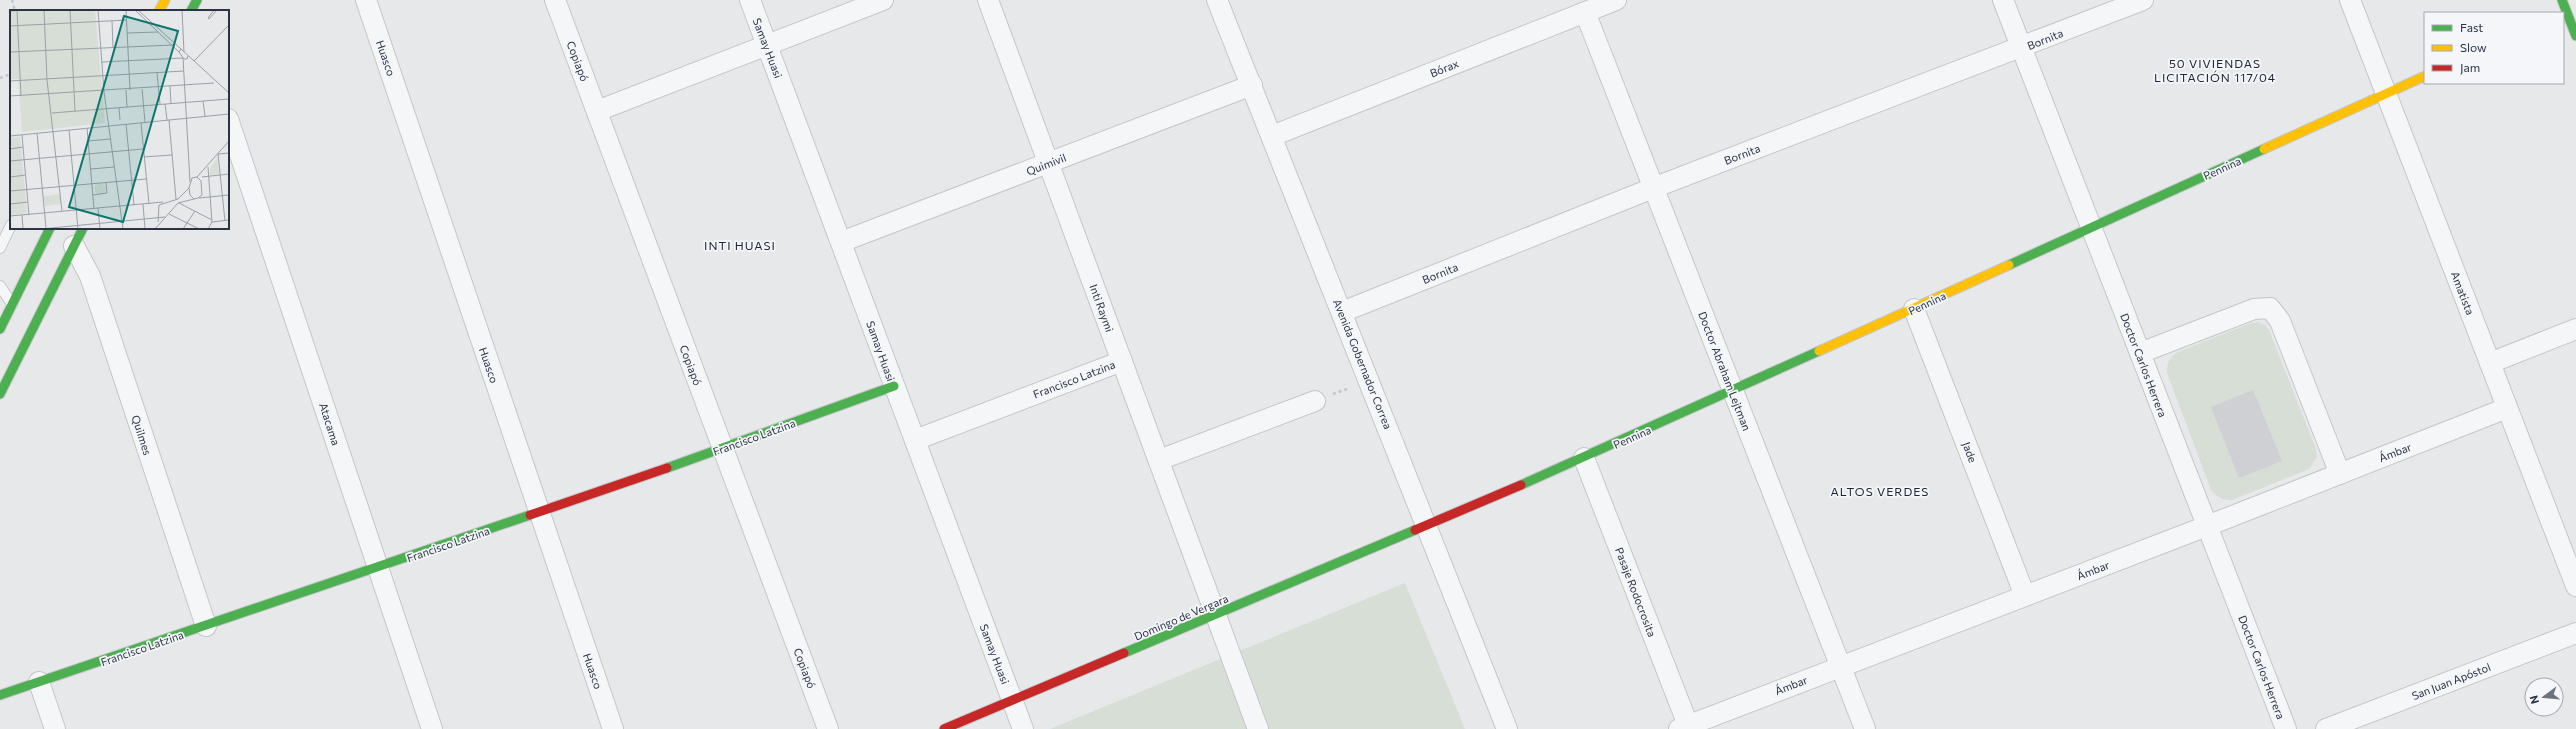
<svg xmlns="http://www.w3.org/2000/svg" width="2576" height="729" viewBox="0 0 2576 729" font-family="Commissioner,sans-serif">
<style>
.green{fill:#d6ded6}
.building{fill:#ced0d3}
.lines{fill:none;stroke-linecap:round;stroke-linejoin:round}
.lane-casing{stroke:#c4c6c8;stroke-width:12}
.street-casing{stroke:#c4c6c8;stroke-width:22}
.fast-casing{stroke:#c4c6c8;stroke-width:11}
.slow-casing{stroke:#c4c6c8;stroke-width:11}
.jam-casing{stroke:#c4c6c8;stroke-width:11}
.path{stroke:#c5c6ca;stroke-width:2.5;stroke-dasharray:3 3;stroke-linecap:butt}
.lane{stroke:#f5f6f7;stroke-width:10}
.street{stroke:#f5f6f7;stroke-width:20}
.fast{stroke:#4caf50;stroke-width:9}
.slow{stroke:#ffc107;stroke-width:9}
.jam{stroke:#c62828;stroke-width:9}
.labels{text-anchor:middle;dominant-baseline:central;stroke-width:3.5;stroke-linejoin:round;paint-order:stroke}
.street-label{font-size:11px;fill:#2b3445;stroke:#f4f6f9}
.neighbourhood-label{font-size:12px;letter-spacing:1px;fill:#1d2536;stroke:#f4f6f9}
.inset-road{fill:none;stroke:#9ba0a8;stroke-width:1}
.view{fill:#0f766e;fill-opacity:0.15;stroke:#0f766e;stroke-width:2}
.inset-edge{fill:none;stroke:#2b3445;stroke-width:2}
</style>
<rect width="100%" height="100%" fill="#e6e8ea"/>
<g class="green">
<path d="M2258 322 2265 325 2269 330 2316 449 2317 457 2309 469 2232 500C2222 500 2217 497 2211 490L2167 373C2167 362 2169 358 2178 352L2251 323Z"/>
<polygon points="1405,583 1465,729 1050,729"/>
</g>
<polygon class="building" points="2253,390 2282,461 2239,478 2211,407"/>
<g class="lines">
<defs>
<g id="lane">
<polyline points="0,248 11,225"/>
<polyline points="0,286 12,304"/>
</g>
<g id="street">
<polyline points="366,0 613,729"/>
<polyline points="555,0 828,729"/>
<polyline points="750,0 1023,729"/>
<polyline points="988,0 1258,729"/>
<polyline points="1217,0 1507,729"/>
<polyline points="2003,0 2286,729"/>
<polyline points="2350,0 2576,586"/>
<polyline points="1585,12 1865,729"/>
<polyline points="597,111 883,0"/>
<polyline points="228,119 432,729"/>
<polyline points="1272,136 1616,0"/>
<polyline points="841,242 1252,85"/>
<polyline points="74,246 90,276 206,626"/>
<polyline points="1914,309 2025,596"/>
<polyline points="1342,312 1653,188 2143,0"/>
<polyline points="2140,353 2254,309 2270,308 2280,321 2340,474"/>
<polyline points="2490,363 2576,329"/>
<polyline points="915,440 1122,361"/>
<polyline points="1584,458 1688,725"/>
<polyline points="1159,460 1315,401"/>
<polyline points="39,682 55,729"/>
<polyline points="1679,729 2207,526 2507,408"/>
<polyline points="2326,729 2576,633"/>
</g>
<g id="fast">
<polyline points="2562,0 2576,36"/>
<polyline points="191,11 197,0"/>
<polyline points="2009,265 2264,149"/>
<polyline points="0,329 50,228"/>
<polyline points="0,394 83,228"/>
<polyline points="667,468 894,386"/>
<polyline points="1521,485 1819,351"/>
<polyline points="1124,653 1415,530"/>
<polyline points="0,695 530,515"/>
</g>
<g id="slow">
<polyline points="159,11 165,0"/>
<polyline points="2264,149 2425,76"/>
<polyline points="1819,351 2009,265"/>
</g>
<g id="jam">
<polyline points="530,515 667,468"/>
<polyline points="1415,530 1521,485"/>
<polyline points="944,729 1124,653"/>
</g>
</defs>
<use href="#lane" class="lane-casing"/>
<use href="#street" class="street-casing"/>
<use href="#fast" class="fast-casing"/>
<use href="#slow" class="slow-casing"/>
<use href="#jam" class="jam-casing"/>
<g class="path">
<polyline points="12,0 15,11"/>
<polyline points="0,78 11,74"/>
<polyline points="1333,394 1350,388"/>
</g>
<use href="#lane" class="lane"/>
<use href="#street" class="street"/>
<use href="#fast" class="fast"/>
<use href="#slow" class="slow"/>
<use href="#jam" class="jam"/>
</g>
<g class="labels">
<g class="street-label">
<text transform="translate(2045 39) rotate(-22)">Bornita</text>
<text transform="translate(768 48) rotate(69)">Samay Huasi</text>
<text transform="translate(386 58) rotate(71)">Huasco</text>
<text transform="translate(578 61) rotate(69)">Copiapó</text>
<text transform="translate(1444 68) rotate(-22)">Bórax</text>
<text transform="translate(1742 154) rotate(-21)">Bornita</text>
<text transform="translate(1046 164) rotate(-21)">Quimivil</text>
<text transform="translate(2222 168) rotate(-24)">Pennina</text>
<text transform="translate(1440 273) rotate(-22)">Bornita</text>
<text transform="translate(2463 293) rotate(69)">Amatista</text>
<text transform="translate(1927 303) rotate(-25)">Pennina</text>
<text transform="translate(1102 308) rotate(70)">Inti Raymi</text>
<text transform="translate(881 351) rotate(70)">Samay Huasi</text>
<text transform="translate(1363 364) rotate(68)">Avenida Gobernador Correa</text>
<text transform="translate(489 365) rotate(71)">Huasco</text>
<text transform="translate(691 365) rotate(69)">Copiapó</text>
<text transform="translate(2144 365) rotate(69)">Doctor Carlos Herrera</text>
<text transform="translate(1725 371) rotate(69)">Doctor Abraham Lejtman</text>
<text transform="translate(1074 379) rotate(-21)">Francisco Latzina</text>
<text transform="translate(330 424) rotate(72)">Atacama</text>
<text transform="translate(142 435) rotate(72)">Quilmes</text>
<text transform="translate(754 437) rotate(-20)">Francisco Latzina</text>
<text transform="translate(1632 437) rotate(-24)">Pennina</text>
<text transform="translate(1970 452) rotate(69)">Jade</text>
<text transform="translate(2395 452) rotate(-21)">Ámbar</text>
<text transform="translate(448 544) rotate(-19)">Francisco Latzina</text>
<text transform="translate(2093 570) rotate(-21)">Ámbar</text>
<text transform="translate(1636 592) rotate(69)">Pasaje Rodocrosita</text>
<text transform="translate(1181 617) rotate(-23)">Domingo de Vergara</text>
<text transform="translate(142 648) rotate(-19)">Francisco Latzina</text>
<text transform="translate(995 654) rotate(69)">Samay Huasi</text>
<text transform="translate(2262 667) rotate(69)">Doctor Carlos Herrera</text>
<text transform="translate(805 668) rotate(69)">Copiapó</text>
<text transform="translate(593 671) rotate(71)">Huasco</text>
<text transform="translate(2451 681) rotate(-21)">San Juan Apóstol</text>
<text transform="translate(1791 685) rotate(-21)">Ámbar</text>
</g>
<g class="neighbourhood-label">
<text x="2215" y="63">50 VIVIENDAS<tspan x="2215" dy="14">LICITACIÓN 117/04</tspan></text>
<text x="740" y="245">INTI HUASI</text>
<text x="1880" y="491">ALTOS VERDES</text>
</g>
</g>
<g transform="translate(10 10)">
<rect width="219" height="219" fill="#e6e8ea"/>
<path d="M0 0H85L95 113 12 122 8 69H0ZM10 127 17 203 0 205V128ZM207 148 209 164 200 165V158ZM84.5 179a5.5 5.5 0 1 1 11 0a5.5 5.5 0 1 1-11 0ZM50 184 51 194 35 196 34 186Z" fill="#d6ded6"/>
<path class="inset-road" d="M7 0 11 86M34 0 37 70 52 201M60 0 65 101M88 0 94 82 113 219M116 0 120 80M125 0 169 42M128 0 171 39M172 0 174 42M204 0 198 8 199 9 207 0M0 1 15 0M102 11 103 38M0 16 117 10M117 23 148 22M171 39 219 83M171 39 169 42 174 49H177L178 46M0 42 163 35M173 48 180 172M184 51 219 15M92 52 173 48M147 63 150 94M0 71 174 61M160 76 161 94M132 79 135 112M116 80 117 97M0 86 204 73M193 91 195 106M155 94 157 110M109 98 110 110M42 103 219 89M159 110 166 189M131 113 139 194M116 114 124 195M77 118 84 199M59 120 68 219M27 123 36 218M12 125 19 205M0 126 219 104M78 131 100 129M0 139 13 137M134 147 162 145M0 151 133 139M198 157 202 212 198 219M81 159 104 157M0 167 16 165M187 167 219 131M192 167 219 164M0 181 136 169M83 185 97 183 96 173M189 188 219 185M169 193 202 210M0 194 18 192M133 194 135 219M88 198 90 219M159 204 189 219M12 205 13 219M0 206 153 192M215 211 208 144 219 143M148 212 149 195 168 189 179 178M202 212 219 210M31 219 155 207M145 219 168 193 188 188 192 185 191 171 187 167 182 168 179 178 180 185 184 189M173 219 185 201"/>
<path class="view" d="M114 6 168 21 113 212 59 197Z"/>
<rect width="219" height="219" class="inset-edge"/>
</g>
<rect x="2424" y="12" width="140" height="72" fill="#f4f6f9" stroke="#a4a8b1"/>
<rect x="2432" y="25" width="20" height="6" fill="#4caf50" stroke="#a4a8b1"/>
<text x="2460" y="32" font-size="12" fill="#2b3445">Fast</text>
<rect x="2432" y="45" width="20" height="6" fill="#ffc107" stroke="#a4a8b1"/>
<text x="2460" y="52" font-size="12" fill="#2b3445">Slow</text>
<rect x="2432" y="65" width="20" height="6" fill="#c62828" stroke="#a4a8b1"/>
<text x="2460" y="72" font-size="12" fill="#2b3445">Jam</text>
<g transform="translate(2544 697) rotate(254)"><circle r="19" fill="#f4f6f9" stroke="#a4a8b1"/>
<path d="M0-3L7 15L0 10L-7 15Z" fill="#6c737f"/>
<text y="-6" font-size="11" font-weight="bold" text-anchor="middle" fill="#2b3445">N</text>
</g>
</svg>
